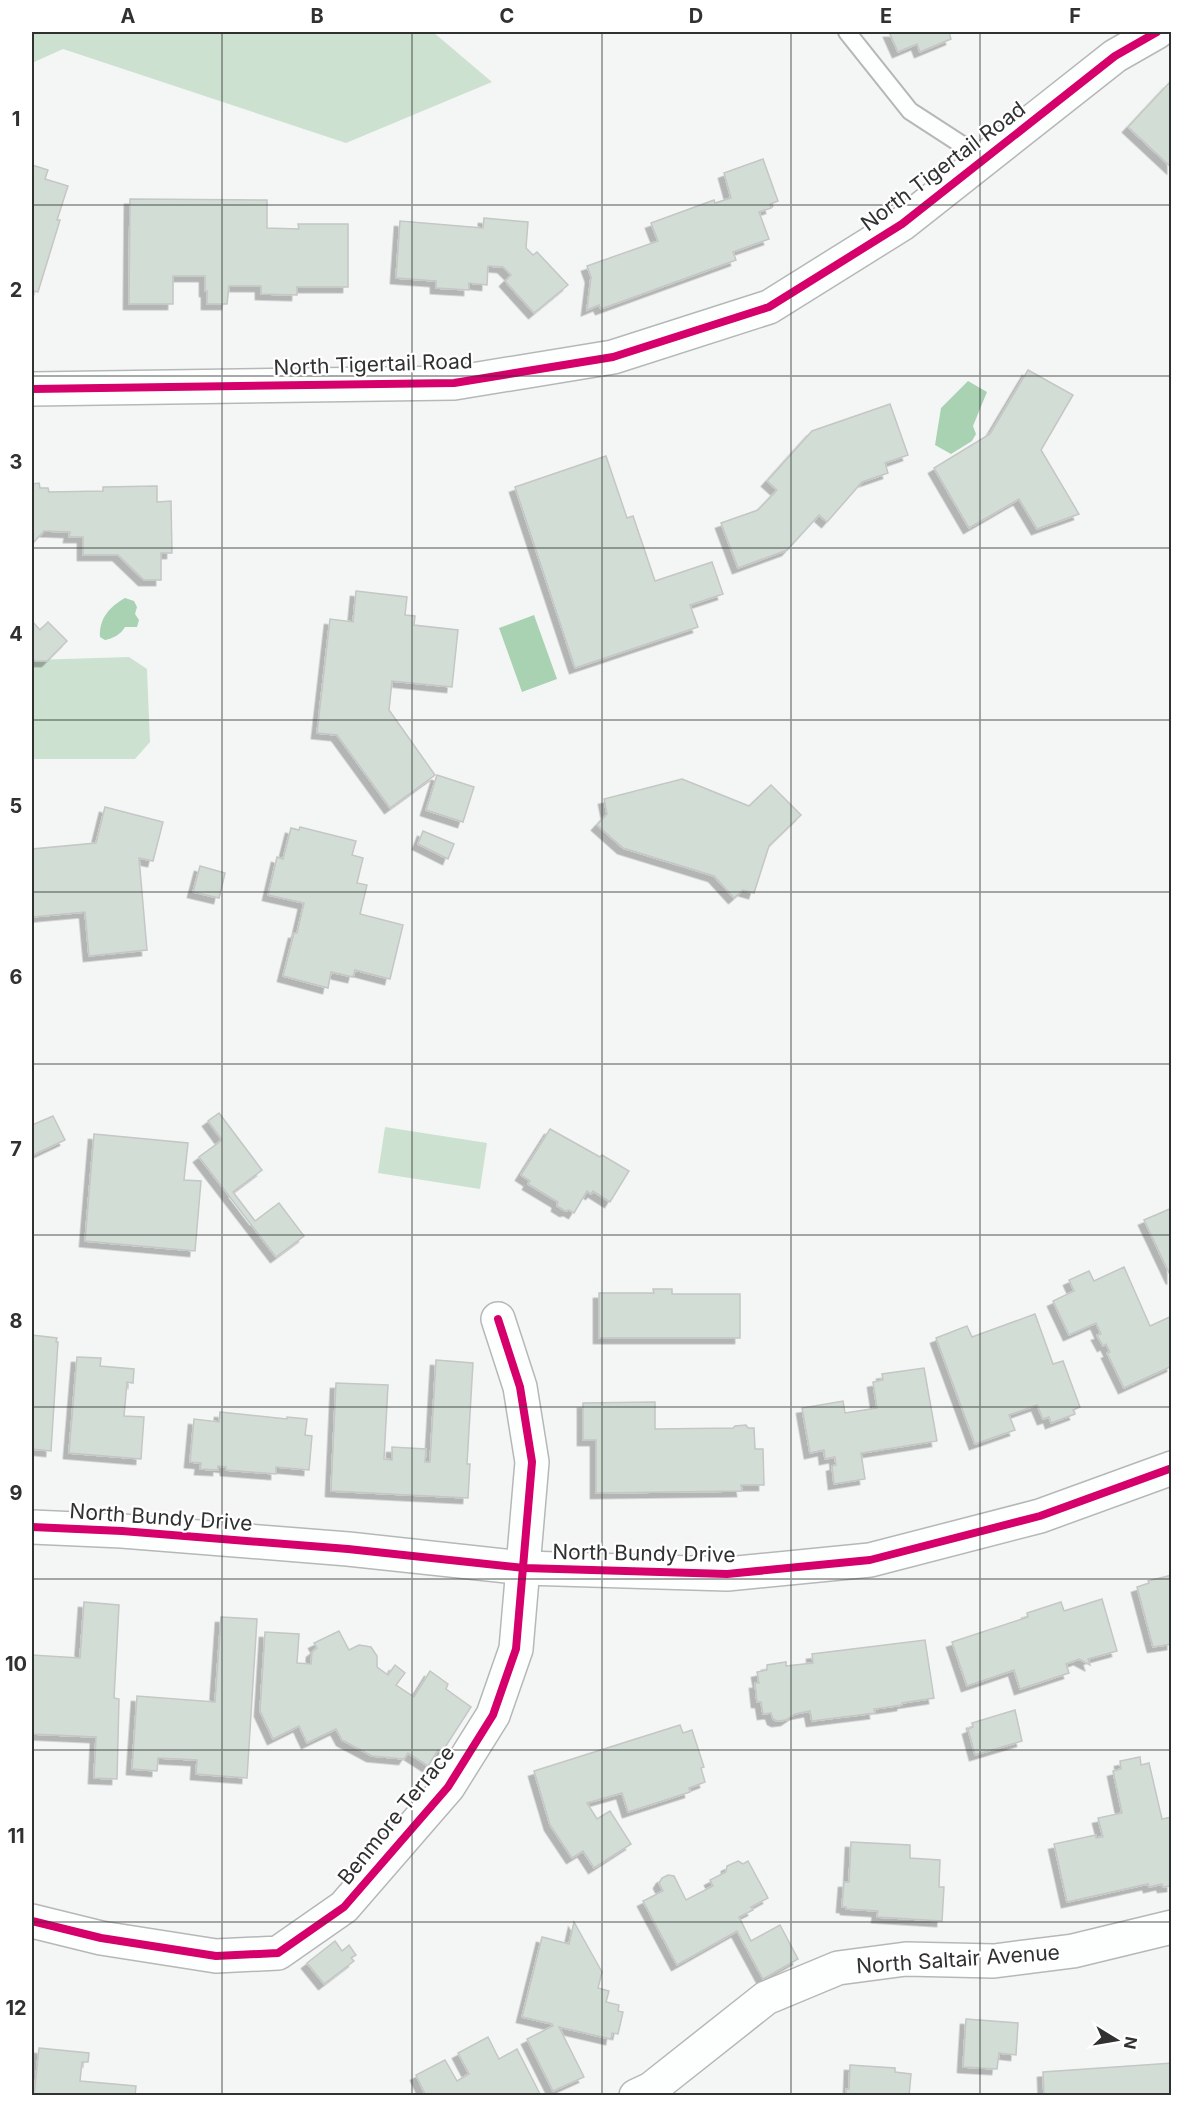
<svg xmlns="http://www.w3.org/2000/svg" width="1203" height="2127" viewBox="0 0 1203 2127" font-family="Inter,sans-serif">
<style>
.green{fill:#cce1d0}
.water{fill:#a8d2b1}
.building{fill:#d2ded5;stroke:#c5c6c5;stroke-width:1.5;filter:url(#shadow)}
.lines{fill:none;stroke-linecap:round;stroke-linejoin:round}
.service-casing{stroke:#b6b8b7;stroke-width:20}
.minor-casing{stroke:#b6b8b7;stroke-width:36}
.service{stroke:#fdfefe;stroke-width:16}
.minor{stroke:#fdfefe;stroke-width:33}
.cycleway-casing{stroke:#fff;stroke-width:11}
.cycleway{stroke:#d6006c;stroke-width:8}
.grid{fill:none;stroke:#303231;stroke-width:1.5;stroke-opacity:0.55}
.labels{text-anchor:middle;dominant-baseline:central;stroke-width:4.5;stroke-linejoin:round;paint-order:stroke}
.street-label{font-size:21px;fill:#303231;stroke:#fff}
.neatline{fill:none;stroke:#303231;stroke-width:2}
.grid-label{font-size:20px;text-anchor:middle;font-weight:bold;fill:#303231}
</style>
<defs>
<filter id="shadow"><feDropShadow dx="-5.5" dy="5.5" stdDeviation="0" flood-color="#0004"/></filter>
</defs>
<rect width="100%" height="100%" fill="#f4f6f5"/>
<g class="green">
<polygon points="32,32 433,32 492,82 346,143 63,49 32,63"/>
<polygon points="129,657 147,669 150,742 135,759 32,759 32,660"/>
<polygon points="385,1127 487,1143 480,1189 378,1173"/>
</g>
<g class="water">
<polygon points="968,381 987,392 973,426 976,434 972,441 951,454 935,445 941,408"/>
<path d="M125 598 134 601 137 607 135 614 139 620 137 627H125C120 635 114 638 105 640L100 637C99 619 109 607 125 598Z"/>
<polygon points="534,615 557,679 522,692 499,628"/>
</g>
<g class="building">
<polygon points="889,32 951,32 949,32 951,39 920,52 917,44 898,52"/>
<polygon points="1169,83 1172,86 1172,168 1128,127"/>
<polygon points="763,159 778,201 770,204 771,208 759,212 769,239 733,252 736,260 601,309 599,305 587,310 591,277 587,266 658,241 651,223 714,200 715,203 731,198 724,173"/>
<polygon points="32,165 48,170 45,179 68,186 57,220 60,220 38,292 32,291"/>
<polygon points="130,199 267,200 267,228 299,229 298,224 348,224 348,287 297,287 297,295 261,294 261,286 229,286 227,304 207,304 207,291 205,291 205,276 173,276 173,304 129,304"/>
<polygon points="484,218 528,222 526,248 533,255 537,252 568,285 534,313 505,281 511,275 503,267 488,266 487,285 469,283 469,290 436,288 436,281 396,278 400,221 483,228"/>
<polygon points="1028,370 1073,395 1041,450 1079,514 1037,529 1019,499 969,528 934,468 990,434"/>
<polygon points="890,404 908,455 885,463 888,473 862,482 827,522 819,515 787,550 738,568 721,523 758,510 777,490 767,481 812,431"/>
<polygon points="606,456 627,518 633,516 655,581 712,562 723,594 690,605 698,627 575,668 515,487"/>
<polygon points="39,483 40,488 48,488 49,492 103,491 103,487 157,486 157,502 171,501 172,553 161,553 161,580 144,580 118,555 83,555 83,537 69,537 70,532 44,531 32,544 32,484"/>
<polygon points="356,591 407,597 405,615 415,616 414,625 458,630 452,687 392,681 389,710 435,775 390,808 337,735 317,733 330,619 353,622"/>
<polygon points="32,621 40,630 48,622 67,641 47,661 35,661 32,657"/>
<polygon points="437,775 474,787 463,822 426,810"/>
<polygon points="682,779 749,806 771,785 801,815 769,846 754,893 743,890 734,898 714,876 623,848 597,825 607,814 604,799"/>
<polygon points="105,807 163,822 153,861 139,858 147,950 89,956 85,912 32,917 32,849 96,843"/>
<polygon points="300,827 356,841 352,855 363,858 357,883 367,885 360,914 403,925 390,979 355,970 353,977 331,972 328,988 283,976 294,933 297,933 304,903 268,895 277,857 283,859 291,828 299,830"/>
<polygon points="423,831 454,844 448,859 418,844"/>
<polygon points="200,866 225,873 219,898 193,892"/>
<polygon points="219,1113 262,1170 233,1192 255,1221 279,1203 304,1236 276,1257 199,1157 222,1140 208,1121"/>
<polygon points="53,1116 65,1140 33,1155 32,1152 32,1125"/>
<polygon points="550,1129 600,1157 602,1155 629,1171 610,1202 593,1191 591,1194 587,1191 574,1213 569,1210 565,1211 557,1206 558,1202 528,1184 530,1181 521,1175"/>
<polygon points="94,1134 188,1143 184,1180 201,1181 195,1251 85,1241"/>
<polygon points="1172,1208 1172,1279 1144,1220"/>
<polygon points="1124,1267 1150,1326 1172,1316 1172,1366 1124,1388 1107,1353 1110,1352 1106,1344 1103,1346 1097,1335 1101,1334 1096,1323 1069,1335 1053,1301 1074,1291 1069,1280 1089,1271 1094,1281"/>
<polygon points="653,1289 672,1289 672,1294 740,1294 740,1338 599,1338 599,1293 654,1293"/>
<polygon points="1035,1314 1053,1364 1063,1361 1080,1407 1073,1410 1075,1414 1051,1423 1049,1417 1043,1419 1037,1405 1009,1415 1015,1430 975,1444 936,1338 967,1326 972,1337"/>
<polygon points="32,1335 57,1338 56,1342 58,1342 51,1451 32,1449"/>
<polygon points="77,1357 101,1358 100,1366 134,1369 133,1383 127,1382 124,1416 144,1417 141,1459 69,1453"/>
<polygon points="436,1360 473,1363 467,1464 470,1464 468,1498 331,1491 336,1383 388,1385 384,1459 392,1460 392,1447 426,1449 425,1462 430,1462"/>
<polygon points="924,1368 937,1441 861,1453 865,1479 834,1484 832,1466 836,1465 835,1457 825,1459 824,1450 810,1453 802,1408 843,1401 845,1413 877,1408 873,1382 883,1380 882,1374"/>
<polygon points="655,1402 655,1429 733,1428 735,1426 746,1425 748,1428 754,1428 755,1449 763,1449 764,1485 741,1485 742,1491 596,1493 596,1440 583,1440 583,1403"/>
<polygon points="220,1412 287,1419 287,1417 307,1419 305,1435 312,1436 309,1470 276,1467 276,1474 226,1470 226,1467 218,1466 218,1470 200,1469 201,1463 190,1462 194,1419 219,1422"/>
<polygon points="1172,1575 1172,1644 1153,1647 1137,1587 1149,1583 1148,1581"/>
<polygon points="1102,1599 1117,1651 1088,1659 1090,1665 1079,1659 1066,1664 1069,1673 1020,1689 1014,1670 967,1686 952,1642 1028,1617 1027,1613 1061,1602 1064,1611"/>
<polygon points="84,1602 119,1605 114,1698 119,1699 117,1779 94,1778 96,1737 32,1734 32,1655 80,1658"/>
<polygon points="221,1617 257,1619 247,1778 196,1774 197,1760 158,1758 157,1771 132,1769 137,1696 215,1702"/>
<polygon points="339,1631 349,1650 359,1645 371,1647 377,1656 377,1667 388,1675 395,1665 405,1673 396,1685 414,1697 430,1671 448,1684 446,1689 471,1707 442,1752 438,1750 428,1766 408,1753 404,1759 372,1756 342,1740 336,1729 307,1743 299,1726 273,1739 260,1711 265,1632 299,1634 297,1663 311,1664 312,1652 317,1648 314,1643"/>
<polygon points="925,1640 934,1698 902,1703 902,1705 874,1709 875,1713 812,1721 810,1711 795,1714 786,1720 777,1721 773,1719 771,1713 763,1714 761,1702 757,1702 755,1683 759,1683 757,1672 767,1670 767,1665 786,1662 786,1666 813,1663 812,1654"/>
<polygon points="1015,1710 1022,1741 975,1755 968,1729 973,1727 972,1723"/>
<polygon points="680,1725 683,1733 692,1730 704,1767 701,1768 705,1782 689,1788 690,1792 628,1812 622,1793 587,1803 597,1819 610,1811 631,1844 594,1868 583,1851 572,1858 550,1825 534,1771"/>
<polygon points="1140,1757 1141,1765 1149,1763 1162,1819 1172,1817 1172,1886 1163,1887 1162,1884 1149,1887 1148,1884 1067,1902 1054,1844 1096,1835 1096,1838 1103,1837 1098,1818 1122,1813 1113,1771 1121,1769 1120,1761"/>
<polygon points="851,1842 910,1845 910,1858 940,1860 939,1887 944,1887 942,1921 877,1917 878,1911 846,1909 846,1907 842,1907 844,1882 849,1882"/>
<polygon points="738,1861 743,1864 748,1861 768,1898 751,1907 753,1910 739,1917 751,1941 780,1925 798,1959 763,1979 737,1931 677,1965 643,1901 663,1891 659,1883 662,1878 668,1875 674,1876 686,1900 713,1886 710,1880 726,1872 727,1866"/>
<polygon points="574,1922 602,1972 598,1988 609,1991 606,2002 619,2005 618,2011 623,2012 618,2034 612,2033 611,2039 559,2027 584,2077 553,2091 527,2039 553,2026 552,2024 522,2017 542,1937 569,1944"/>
<polygon points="335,1941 342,1951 349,1945 356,1955 351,1958 354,1961 324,1984 307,1963"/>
<polygon points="966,2019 1018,2023 1016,2055 999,2053 997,2069 963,2067"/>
<polygon points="488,2037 499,2059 517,2049 541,2096 426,2096 416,2075 445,2060 457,2081 469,2074 458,2053"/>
<polygon points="39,2048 89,2053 88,2062 82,2062 80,2081 136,2086 135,2096 34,2096"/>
<polygon points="1172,2063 1172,2096 1044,2096 1043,2072"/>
<polygon points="850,2065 895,2068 895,2072 911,2074 909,2096 846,2096 846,2089 849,2089"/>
</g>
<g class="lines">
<defs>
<polyline id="service" points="847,32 910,111 984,159"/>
<g id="minor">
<polyline points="32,389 454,383 613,357 769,307 902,224 1115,56 1157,32"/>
<polyline points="32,1527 122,1531 348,1549 524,1568 727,1574 870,1560 1040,1516 1172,1468"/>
<polyline points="32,1921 101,1938 216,1956 278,1953 344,1907 448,1787 493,1715 516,1649 532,1462 520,1387 498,1319"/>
<polyline points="636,2096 651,2089 766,1998 838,1968 906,1959 994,1961 1073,1951 1172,1927"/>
</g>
</defs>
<use href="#service" class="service-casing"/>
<use href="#minor" class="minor-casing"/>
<use href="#service" class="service"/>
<use href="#minor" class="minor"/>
<defs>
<g id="cycleway">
<polyline points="32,389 454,383 613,357 769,307 902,224 1115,56 1157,32"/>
<polyline points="32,1527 122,1531 348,1549 524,1568 727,1574 870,1560 1040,1516 1172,1468"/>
<polyline points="32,1921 101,1938 216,1956 278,1953 344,1907 448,1787 493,1715 516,1649 532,1462 520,1387 498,1319"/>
</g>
</defs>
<use href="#cycleway" class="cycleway-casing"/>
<use href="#cycleway" class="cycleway"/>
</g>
<path class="grid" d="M222 32V2096M412 32V2096M602 32V2096M791 32V2096M980 32V2096M32 205H1172M32 376H1172M32 548H1172M32 720H1172M32 892H1172M32 1064H1172M32 1235H1172M32 1407H1172M32 1579H1172M32 1750H1172M32 1922H1172"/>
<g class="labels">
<g class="street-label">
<text transform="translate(943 166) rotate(-37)">North Tigertail Road</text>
<text transform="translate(373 364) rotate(-2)">North Tigertail Road</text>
<text transform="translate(161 1517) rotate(4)">North Bundy Drive</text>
<text transform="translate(644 1553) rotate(1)">North Bundy Drive</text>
<text transform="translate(396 1815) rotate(-51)">Benmore Terrace</text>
<text transform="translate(958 1959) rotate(-4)">North Saltair Avenue</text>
</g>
</g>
<rect width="1203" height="2127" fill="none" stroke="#ffffff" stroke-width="66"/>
<g transform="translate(1116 2040) rotate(101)" stroke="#ffffff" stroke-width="4.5" paint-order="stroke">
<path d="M0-4.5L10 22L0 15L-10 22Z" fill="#303231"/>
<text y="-9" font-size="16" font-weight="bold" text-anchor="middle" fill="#303231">N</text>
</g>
<rect x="33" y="33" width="1137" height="2061" class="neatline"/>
<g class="grid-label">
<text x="128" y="23">A</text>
<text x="317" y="23">B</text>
<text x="507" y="23">C</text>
<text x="696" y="23">D</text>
<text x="886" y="23">E</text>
<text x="1075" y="23">F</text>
<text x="16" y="126">1</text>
<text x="16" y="297">2</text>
<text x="16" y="469">3</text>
<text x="16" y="641">4</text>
<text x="16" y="813">5</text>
<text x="16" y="984">6</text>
<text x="16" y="1156">7</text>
<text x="16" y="1328">8</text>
<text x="16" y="1500">9</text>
<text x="16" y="1671">10</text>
<text x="16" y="1843">11</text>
<text x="16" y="2015">12</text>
</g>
</svg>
